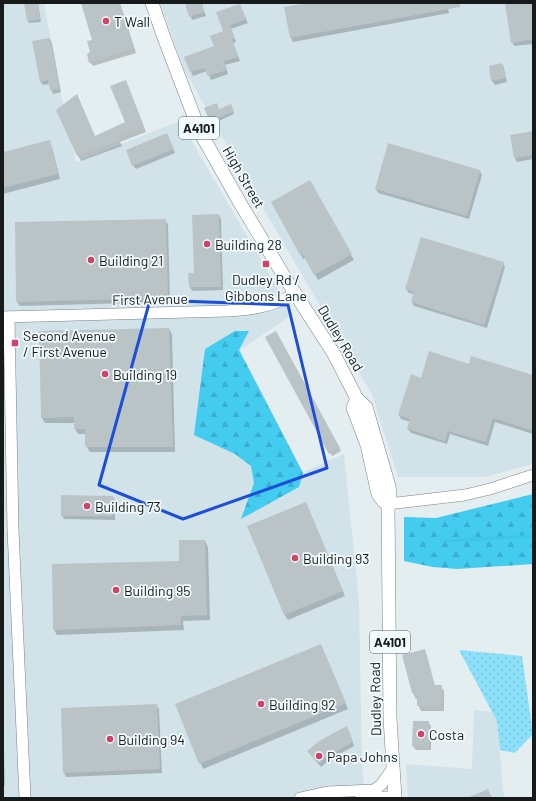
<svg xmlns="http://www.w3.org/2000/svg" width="536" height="801" viewBox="0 0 536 801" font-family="Barlow,sans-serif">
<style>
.built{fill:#d1e3e9}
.grass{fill:url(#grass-dots)}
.forest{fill:url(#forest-firs)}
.shadow{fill:#0003}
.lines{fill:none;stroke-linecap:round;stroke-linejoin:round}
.stream{stroke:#3bc6ea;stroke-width:3}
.building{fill:#bac4c7}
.minor-casing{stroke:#798285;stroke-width:12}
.major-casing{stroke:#798285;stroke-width:14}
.minor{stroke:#fff;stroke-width:11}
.major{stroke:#fff;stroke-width:13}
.marked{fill:none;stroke:#1d4ed8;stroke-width:3;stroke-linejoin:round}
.poi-dot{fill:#d14265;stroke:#f1fbfe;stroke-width:1.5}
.labels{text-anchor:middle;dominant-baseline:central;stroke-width:3.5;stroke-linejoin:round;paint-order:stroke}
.shield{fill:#f1fbfe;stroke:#585e5f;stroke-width:1}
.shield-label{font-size:13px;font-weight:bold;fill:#171a1b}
.poi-label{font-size:14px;fill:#171a1b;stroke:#f1fbfe;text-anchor:start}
.street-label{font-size:14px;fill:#171a1b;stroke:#f1fbfe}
</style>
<defs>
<pattern id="grass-dots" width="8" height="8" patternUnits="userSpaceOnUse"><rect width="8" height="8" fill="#8ce0fa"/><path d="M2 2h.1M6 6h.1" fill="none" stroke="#78c0d6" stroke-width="1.8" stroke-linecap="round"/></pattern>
<pattern id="forest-firs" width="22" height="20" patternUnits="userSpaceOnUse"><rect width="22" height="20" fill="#43cbf0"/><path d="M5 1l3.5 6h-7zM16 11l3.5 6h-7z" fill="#3aaecd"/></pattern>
</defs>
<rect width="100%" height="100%" fill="#e4eef1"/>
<g class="built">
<polygon points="3,3 44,3 60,89 76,162 180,121 282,296 292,315 240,350 303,472 344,454 359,600 362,766 366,798 3,798"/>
<polygon points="160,3 533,3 533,464 485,477 398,477 372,395 235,160 184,69"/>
<polygon points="474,710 492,712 497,721 504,798 408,798 406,764 472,769"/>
</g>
<polygon class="grass" points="459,650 522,656 533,734 515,753 500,750 497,721"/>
<g class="forest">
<polygon points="235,331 249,331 239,350 303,473 299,487 241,519 254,483 251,466 235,454 194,435 205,349"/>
<polygon points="533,494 533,564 457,569 433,567 404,561 404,517 436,518"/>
</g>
<g class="shadow">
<polygon points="29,3 38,3 41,22 29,23 28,21"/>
<polygon points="82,3 120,3 136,53 93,66 90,62 94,40"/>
<polygon points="186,3 206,3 202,5 206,16 192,20"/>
<polygon points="314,3 447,3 449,13 293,42 291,38"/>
<polygon points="506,3 533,3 533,44 514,46 512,42"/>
<polygon points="240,5 248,23 231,29 236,42 233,43 240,61 225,65 228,74 211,80 207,71 193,76 185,58 215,47"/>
<polygon points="50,39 52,43 61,92 53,94 49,84 43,85 40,81"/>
<polygon points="502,64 504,68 507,82 495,85 492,81 490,67"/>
<polygon points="128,86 146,132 120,142 122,146 81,161 78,156 77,95 95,137 126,123"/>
<polygon points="232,108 234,114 212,124 210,122 219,110"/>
<polygon points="533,132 533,159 517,162 515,158"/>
<polygon points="167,134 175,153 136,169 133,165"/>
<polygon points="49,141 52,147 60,179 3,194 3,153"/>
<polygon points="388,145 480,171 482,175 469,219 378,193 376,189"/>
<polygon points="310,182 354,260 318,280 306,258 303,259 272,203"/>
<polygon points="219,215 221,219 223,290 192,291 190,287 189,274 195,274"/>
<polygon points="165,220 168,224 170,302 20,306 17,302"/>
<polygon points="503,263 505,267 487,328 414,306 412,302 414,294 409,293 406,289"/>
<polygon points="169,329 172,334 175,452 90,452 86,446 86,434 78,434 75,429 75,423 45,423 42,418"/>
<polygon points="276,332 341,451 332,456 267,337"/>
<polygon points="470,365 533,376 533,434 495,422 488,446 450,434 447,444 411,433 408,429 411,422 401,419 399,415 421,379"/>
<polygon points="113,497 115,501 115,520 64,519 62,515"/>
<polygon points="306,503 345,596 288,620 284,614"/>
<polygon points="205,541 208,547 210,620 183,621 184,630 57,635 54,630 180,562"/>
<polygon points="321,645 348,709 203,769 176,705"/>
<polygon points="424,650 427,656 435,686 441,686 444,691 444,711 421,711 418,705 418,699 416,699 413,693"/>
<polygon points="156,705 159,709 162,773 66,777 64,773"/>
<polygon points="3,719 5,785 3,785"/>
<polygon points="414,722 428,722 431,726 431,750 416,750 413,746"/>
<polygon points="349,731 354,746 331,759 321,767 308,751"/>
</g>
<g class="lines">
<polyline class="stream" points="444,541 533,536"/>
</g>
<g class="building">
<polygon points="24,3 38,3 40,19 27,21"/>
<polygon points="81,3 120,3 134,48 89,63 87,54 90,52 87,41 92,40"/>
<polygon points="185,3 201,3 204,12 189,17"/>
<polygon points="308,3 460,3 460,7 290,38 284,7"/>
<polygon points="505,3 533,3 533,39 511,43"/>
<polygon points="240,4 246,19 230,25 234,38 232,39 238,57 224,61 227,70 208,76 204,68 190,72 184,57 214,46 210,36 223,31 216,12"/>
<polygon points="50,38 60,89 50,90 48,80 40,82 32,41"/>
<polygon points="502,63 506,78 491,81 489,66"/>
<polygon points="126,80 144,127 118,137 120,141 77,156 56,110 77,94 95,136 125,122 110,86"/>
<polygon points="217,103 219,109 231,104 234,111 210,122 204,108"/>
<polygon points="533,131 533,155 514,158 510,135"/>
<polygon points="167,133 174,149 132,166 126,150"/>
<polygon points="50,140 58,174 3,188 3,152"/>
<polygon points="388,143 480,170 467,216 375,189"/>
<polygon points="310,180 352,254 314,275 302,253 300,255 271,202"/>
<polygon points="219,214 221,287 189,287 188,273 194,273 192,215"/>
<polygon points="166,219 168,298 16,302 15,222"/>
<polygon points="421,237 504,262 484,325 411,302 414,292 405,289"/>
<polygon points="169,328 173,447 85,447 85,429 74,429 74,417 41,418 39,331"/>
<polygon points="276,331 340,448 329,454 265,337"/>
<polygon points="429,351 469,364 471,356 533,375 533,431 493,418 486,442 448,431 445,441 407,429 410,419 398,415 411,374 421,378"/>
<polygon points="61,495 113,496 113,516 61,516"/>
<polygon points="306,502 343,591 284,615 247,526"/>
<polygon points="179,540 205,540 207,615 181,616 181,625 53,630 52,564 179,561"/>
<polygon points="321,644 346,703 199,764 175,704"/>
<polygon points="425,649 434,685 442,685 441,705 417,706 417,694 412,693 402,655"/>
<polygon points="157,704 160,769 63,773 61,708"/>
<polygon points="413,721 429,721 429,747 412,746"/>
<polygon points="347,726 353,742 329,755 318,764 307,751 319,741"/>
<polygon points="488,789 492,798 467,798"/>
</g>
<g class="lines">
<defs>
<g id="minor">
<path d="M3 317 227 311C255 309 270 307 295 294"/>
<polyline points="9,317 13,530 25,798"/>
<polyline points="388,504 465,495 490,489 533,475"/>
<polyline points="361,797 395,797"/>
<polyline points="300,798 327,792 374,790 381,785 393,768"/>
</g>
<g id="major">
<polyline points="152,3 163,35 200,132 240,203 284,276 334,354 357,399 366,407 389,486 390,495 388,504 390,718 395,798"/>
<polyline points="357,399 353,408 367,445 378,494 383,501 388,504"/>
</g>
</defs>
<use href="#minor" class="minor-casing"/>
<use href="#major" class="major-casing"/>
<use href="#minor" class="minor"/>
<use href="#major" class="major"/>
</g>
<path class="marked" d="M150 300 288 305 327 468 183 519 99 485Z"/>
<g class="poi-dot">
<circle cx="106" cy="21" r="4"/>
<circle cx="207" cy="244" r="4"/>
<circle cx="91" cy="260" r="4"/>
<rect x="262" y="260" width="8" height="8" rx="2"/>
<rect x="11" y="339" width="8" height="8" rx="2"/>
<circle cx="105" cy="374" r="4"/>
<circle cx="87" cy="506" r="4"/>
<circle cx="295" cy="558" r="4"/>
<circle cx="116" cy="590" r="4"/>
<circle cx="261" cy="704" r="4"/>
<circle cx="421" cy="734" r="4"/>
<circle cx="110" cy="739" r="4"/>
<circle cx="319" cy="756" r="4"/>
</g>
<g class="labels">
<g class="shield">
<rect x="179" y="117" width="40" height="22" rx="3"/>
<rect x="370" y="631" width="40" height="22" rx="3"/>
</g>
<g class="shield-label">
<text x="199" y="128">A4101</text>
<text x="390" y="642">A4101</text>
</g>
<g class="poi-label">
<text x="114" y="21">T Wall</text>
<text x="215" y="244">Building 28</text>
<text x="99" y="260">Building 21</text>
<text x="266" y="279" text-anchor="middle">Dudley Rd /<tspan x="266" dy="16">Gibbons Lane</tspan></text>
<text x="23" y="335">Second Avenue<tspan x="23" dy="16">/ First Avenue</tspan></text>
<text x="113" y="374">Building 19</text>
<text x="95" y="506">Building 73</text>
<text x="303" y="558">Building 93</text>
<text x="124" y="590">Building 95</text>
<text x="269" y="704">Building 92</text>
<text x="429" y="734">Costa</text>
<text x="118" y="739">Building 94</text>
<text x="327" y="756">Papa Johns</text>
</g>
<g class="street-label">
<text transform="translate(244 177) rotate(60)">High Street</text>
<text transform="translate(150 299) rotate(-1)">First Avenue</text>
<text transform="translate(341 338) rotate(59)">Dudley Road</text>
<text transform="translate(375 699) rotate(-91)">Dudley Road</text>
</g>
</g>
<rect width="536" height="801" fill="none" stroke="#171a1b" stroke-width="8"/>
</svg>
